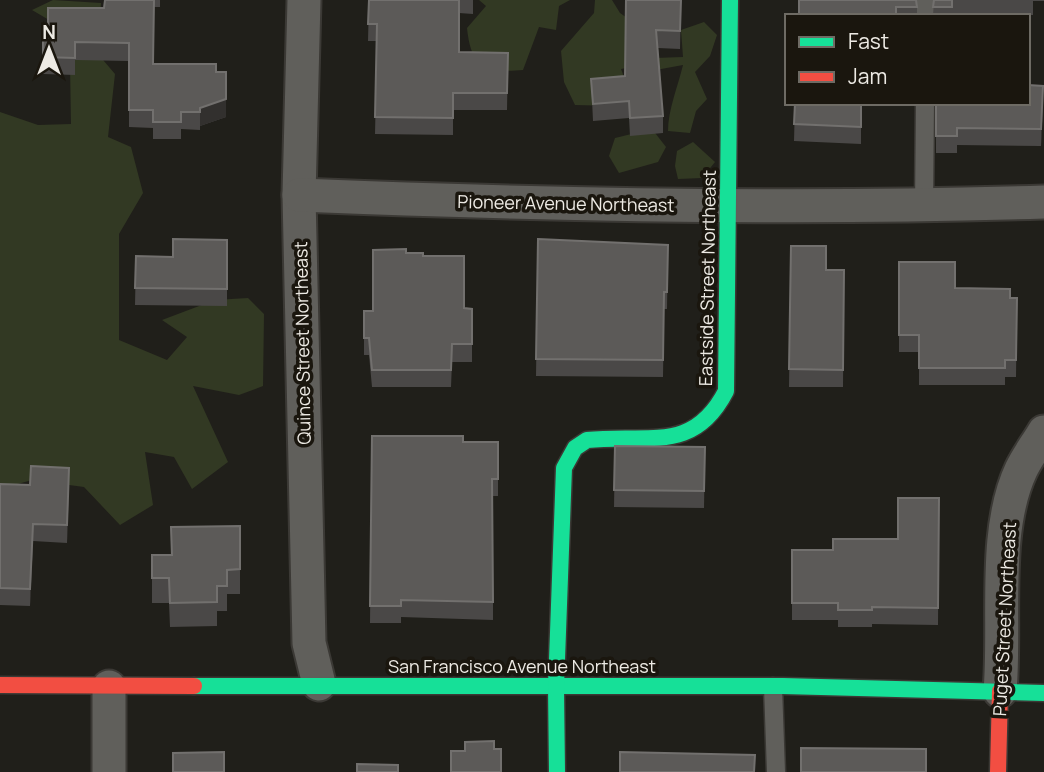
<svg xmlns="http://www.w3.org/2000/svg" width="1044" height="772" viewBox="0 0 1044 772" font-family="Manrope,sans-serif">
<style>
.green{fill:#323923}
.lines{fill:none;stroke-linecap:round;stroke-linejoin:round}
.lane-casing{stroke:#3b3935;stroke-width:21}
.street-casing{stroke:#3b3935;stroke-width:37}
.fast-casing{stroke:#3b3935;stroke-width:19}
.jam-casing{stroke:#3b3935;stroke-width:19}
.lane{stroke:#605f5b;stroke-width:18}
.street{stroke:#605f5b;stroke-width:33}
.fast{stroke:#16e098;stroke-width:16}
.jam{stroke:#f24e42;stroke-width:16}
.wall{fill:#4a4847}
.shaded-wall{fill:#32302e}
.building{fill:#5c5a58;stroke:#72706e;stroke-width:2}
.labels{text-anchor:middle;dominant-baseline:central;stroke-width:7;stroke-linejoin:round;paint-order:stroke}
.street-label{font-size:18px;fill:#edeae4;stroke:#1a160e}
</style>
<rect width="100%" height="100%" fill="#201f1a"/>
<g class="green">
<polygon points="53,0 101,3 98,54 115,74 108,137 131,147 143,193 119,234 119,340 167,360 187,337 162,320 215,300 248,298 264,314 263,386 239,395 193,386 228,462 192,489 174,457 145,452 153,505 120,525 84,487 32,480 0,489 0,112 38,125 71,124 70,64 81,54 66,30 32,10"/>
<path d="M479 0H570L559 6 556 30 539 27 523 70C485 73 471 68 467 28L486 6Z"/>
<path d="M595 0H612L620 13 650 34 654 58 683 57 681 30 704 22 717 35 710 56 695 72 707 99 696 111 690 133 668 131C668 110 678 86 683 65L645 72 636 66 621 69 631 95 615 106 575 105 564 82 561 51 594 13Z"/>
<polygon points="652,129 666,147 658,162 619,173 609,156 615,138"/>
<polygon points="693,142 715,162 702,178 678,179 675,166 677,151"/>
</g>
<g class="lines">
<defs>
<g id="lane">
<polyline points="925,16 925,0"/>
<polyline points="924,206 925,103"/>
<polyline points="773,687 776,772"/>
</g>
<g id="street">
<polyline points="304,0 299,195 309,643 319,684"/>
<path d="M299 195C547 205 796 210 1044 202"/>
<polyline points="109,687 109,772"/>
<path d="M1000 691C1006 623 992 532 1021 470 1027 457 1037 444 1044 432"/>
</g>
<g id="fast">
<polyline points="194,686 783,686 1044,693"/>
<path d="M557 772 556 687 564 468 575 448 587 440C647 433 693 455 726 391L730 0"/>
</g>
<g id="jam">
<polyline points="0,685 194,686"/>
<polyline points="998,772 1000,691"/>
</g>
</defs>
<use href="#lane" class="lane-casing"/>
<use href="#street" class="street-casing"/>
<use href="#fast" class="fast-casing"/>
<use href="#jam" class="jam-casing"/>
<use href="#lane" class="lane"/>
<use href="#street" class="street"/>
<use href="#fast" class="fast"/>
<use href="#jam" class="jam"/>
</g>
<g class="wall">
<polygon points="121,0 160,0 160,7 154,7 153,64 216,72 226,117 200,126 200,130 181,129 181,139 153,139 153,128 129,127 129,61 75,60 75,75 43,74 43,24 48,24 104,8"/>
<polygon points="369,0 473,0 473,14 459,13 459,52 508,53 507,110 453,110 453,135 375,134 377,41 368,41"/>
<polygon points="626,0 681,0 680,49 658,48 663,116 663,133 630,136 629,118 593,121 591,79 625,76"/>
<polygon points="799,0 917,7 917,16 799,16"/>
<polygon points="934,0 1044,0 1044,1 1033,1 1033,15 933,16"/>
<polygon points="795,103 861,103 861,144 794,141"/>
<polygon points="936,103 1043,103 1041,146 957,145 957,153 936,153"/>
<polygon points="538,239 668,245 667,309 664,309 663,377 536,376"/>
<polygon points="227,240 227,306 135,305 136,256 173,257"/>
<polygon points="791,246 826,270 844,270 843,387 789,387"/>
<polygon points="406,253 423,256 464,308 472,309 472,362 452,362 451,387 372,387 369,355 364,355 364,311 373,311"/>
<polygon points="899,262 955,288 1010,298 1017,298 1016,377 1005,377 1005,385 919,385 919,352 899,352"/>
<polygon points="372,436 463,442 498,442 498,496 493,496 493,620 401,617 401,623 370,623"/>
<polygon points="615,446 705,447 704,508 614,507"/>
<polygon points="0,484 30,485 69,485 67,543 33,541 30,606 0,605"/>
<polygon points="939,498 938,625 872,624 872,627 838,627 838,620 792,620 792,550 833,550 898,539"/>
<polygon points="152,555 240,569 240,594 227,594 227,611 217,611 217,626 170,627 169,603 152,603"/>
</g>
<g class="shaded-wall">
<polygon points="226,72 226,117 200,126 200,108"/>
<polygon points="1043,86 1043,103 1041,146 1041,129"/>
<polygon points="69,468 69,485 67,543 67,525"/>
<polygon points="33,524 33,541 30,606 30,589"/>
</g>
<g class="building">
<polygon points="105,0 154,0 153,64 216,64 216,72 226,72 226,99 200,108 200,112 181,112 181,122 153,122 153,110 129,110 129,43 75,42 75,58 43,57 43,24 48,24 48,8 104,8"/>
<polygon points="369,0 459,0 459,52 508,53 507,93 453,93 453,118 375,117 377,24 368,24"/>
<polygon points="626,0 681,0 680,31 656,30 663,116 630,118 629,101 593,104 591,79 625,76"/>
<polygon points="799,0 916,0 917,7 896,7 896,16 799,16"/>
<polygon points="934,0 952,0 952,7 933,7"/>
<polygon points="1028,85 1043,86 1041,129 957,128 957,136 936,136 936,103 1028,103"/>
<polygon points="795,103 861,103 861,127 794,124"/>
<polygon points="173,239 227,240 227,289 135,288 136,256 173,257"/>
<polygon points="538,239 668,245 667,292 664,292 663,360 536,359"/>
<polygon points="791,246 826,246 826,270 844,270 843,370 789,369"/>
<polygon points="406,249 406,253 423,253 423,256 464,256 464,308 472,309 472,344 452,344 451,370 372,370 369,338 364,338 364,311 373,311 373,250"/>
<polygon points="899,262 955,262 955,288 1010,289 1010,298 1017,298 1016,360 1005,360 1005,368 919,368 919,335 899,335"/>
<polygon points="372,436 463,436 463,442 498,442 498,479 492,479 493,602 401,600 401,606 370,606"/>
<polygon points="615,446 705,447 704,491 614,490"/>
<polygon points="31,466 69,468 67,525 33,524 30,589 0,588 0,484 30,485"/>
<polygon points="898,498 939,498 938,608 872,607 872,610 838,610 838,603 792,603 792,550 833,550 833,539 898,539"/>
<polygon points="240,526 240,569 227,570 227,586 217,586 217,602 170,603 169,578 152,578 152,555 172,555 171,527"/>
<polygon points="494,741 494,749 501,749 501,772 451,772 451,751 465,751 465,742"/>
<polygon points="801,748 926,749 926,772 801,772"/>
<polygon points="224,752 224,772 173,772 173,753"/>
<polygon points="620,752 755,755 754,772 620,772"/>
<polygon points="357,764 398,765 398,772 357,772"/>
</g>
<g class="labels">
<g class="street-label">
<text transform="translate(566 203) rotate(1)">Pioneer Avenue Northeast</text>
<text transform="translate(707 278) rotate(-89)">Eastside Street Northeast</text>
<text transform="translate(302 343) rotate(-91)">Quince Street Northeast</text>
<text transform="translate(1004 619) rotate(-87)">Puget Street Northeast</text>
<text x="522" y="666">San Francisco Avenue Northeast</text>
</g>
</g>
<rect x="785" y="14" width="245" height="91" fill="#1a160e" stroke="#6e6b64" stroke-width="2"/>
<rect x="799" y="37" width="35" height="10" fill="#16e098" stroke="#6e6b64" stroke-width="2"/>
<text x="848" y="49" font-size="21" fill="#edeae4">Fast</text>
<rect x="799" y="72" width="35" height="10" fill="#f24e42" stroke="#6e6b64" stroke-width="2"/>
<text x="848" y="84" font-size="21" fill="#edeae4">Jam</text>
<g transform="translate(49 49)" stroke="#1a160e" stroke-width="5" paint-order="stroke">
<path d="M0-5L12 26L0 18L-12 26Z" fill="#edeae4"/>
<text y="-10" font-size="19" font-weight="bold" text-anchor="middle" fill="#edeae4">N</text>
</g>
</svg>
